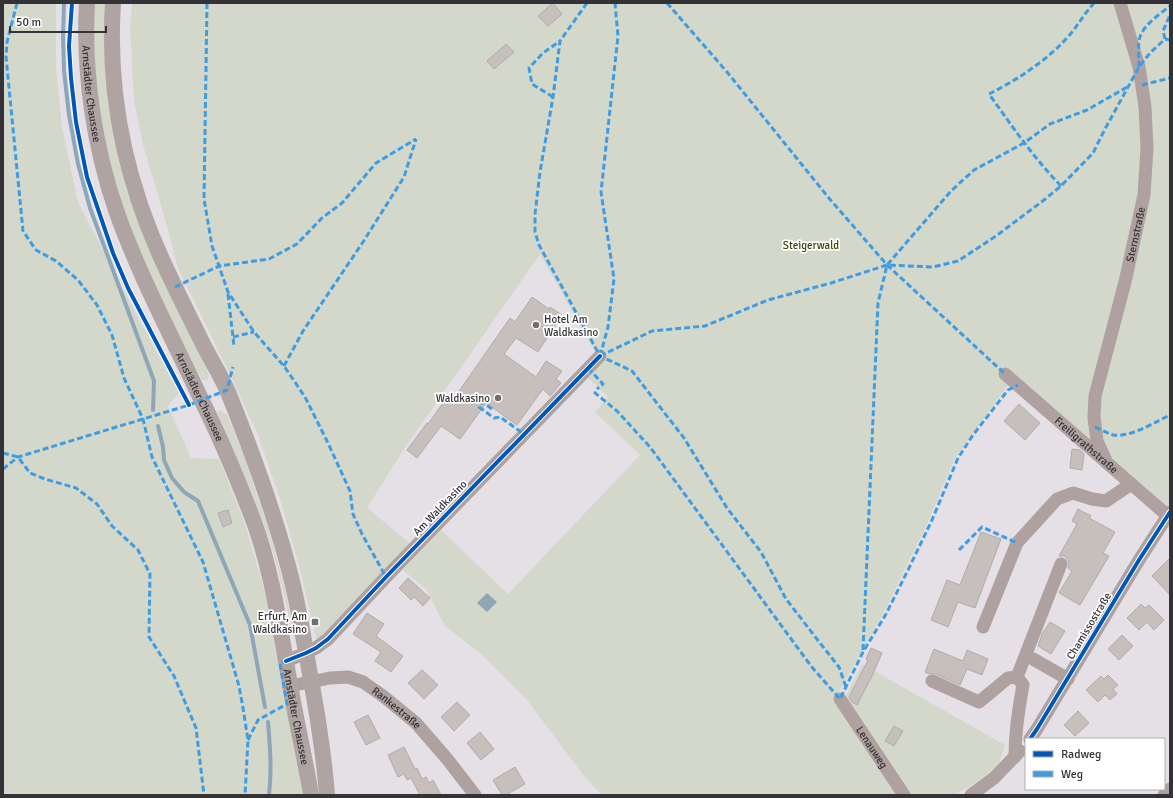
<svg xmlns="http://www.w3.org/2000/svg" width="1173" height="798" viewBox="0 0 1173 798" font-family="Signika,sans-serif">
<style>
.green{fill:#d4d8ca}
.water{fill:#8da6b8}
.lines{fill:none;stroke-linecap:round;stroke-linejoin:round}
.stream{stroke:#8da6b8;stroke-width:4}
.building{fill:#c6bfbc;stroke:#afacac}
.minor{stroke:#aea19f;stroke-width:13}
.major{stroke:#b0a4a2;stroke-width:16}
.quiet{stroke:#3e9de2;stroke-width:3;stroke-dasharray:6 3;stroke-linecap:butt}
.cycleway-casing{stroke:#fff;stroke-width:6}
.cycleway{stroke:#0057b8;stroke-width:4}
.poi-dot{fill:#726f74;stroke:#fff;stroke-width:1.5}
.labels{text-anchor:middle;dominant-baseline:central;stroke-width:3.5;stroke-linejoin:round;paint-order:stroke}
.street-label{font-size:11px;fill:#353237;stroke:#fff}
.park-label{font-size:11px;fill:#354303;stroke:#fff}
.poi-label{font-size:11px;fill:#353237;stroke:#fff;text-anchor:end}
</style>
<rect width="100%" height="100%" fill="#e4e0e6"/>
<g class="green">
<polygon points="3,3 56,3 56,69 62,127 78,202 122,287 179,393 168,406 191,458 219,459 245,524 267,600 276,654 297,760 302,795 3,795"/>
<path d="M94 3H106L105 42 108 98 117 150 126 188 149 249 207 369 209 377 207 381 202 380C169 318 136 254 116 186 103 144 96 99 94 55 93 38 94 20 94 3Z"/>
<polygon points="132,3 1170,3 1170,503 1165,509 1014,377 955,458 927,524 885,610 834,701 898,795 602,795 584,776 527,700 481,654 445,626 426,589 403,570 441,530 508,594 640,455 595,412 608,397 587,377 601,363 540,254 402,452 367,508 411,544 317,641 299,566 280,499 258,435 235,385 178,268 163,212 143,145 134,100 130,29"/>
<path d="M220 410 227 415 242 451 268 527 283 581 298 648 297 647C288 617 283 586 274 556 260 506 237 459 217 412Z"/>
<polygon points="862,664 1005,745 999,763 985,776 967,788 953,795 910,795 844,700"/>
</g>
<polygon class="water" points="487,593 497,602 487,612 477,603"/>
<g class="lines">
<g class="stream">
<polyline points="64,3 63,36 64,71 69,115 78,164 90,208 154,381 153,410"/>
<polyline points="158,426 163,447 164,460 172,478 184,492 198,501 250,625 265,707"/>
<path d="M268 722C270 746 272 771 269 795"/>
</g>
</g>
<g class="building">
<polygon points="553,3 562,14 548,26 538,16"/>
<polygon points="506,44 514,52 494,69 487,61"/>
<polygon points="532,297 549,309 550,307 562,315 538,352 516,338 504,354 536,377 546,361 562,371 556,379 561,383 550,396 543,389 517,425 486,403 460,439 441,426 417,458 407,450 427,423 428,424 450,393 455,397 510,318 515,322"/>
<polygon points="1019,404 1040,423 1025,440 1004,421"/>
<polygon points="1072,449 1080,450 1084,454 1082,470 1070,468"/>
<polygon points="1078,509 1091,516 1089,518 1115,532 1103,553 1109,556 1080,605 1059,593 1072,571 1068,568 1069,563 1067,559 1064,556 1059,556 1077,524 1072,521"/>
<polygon points="228,510 232,523 223,527 218,513"/>
<polygon points="981,532 1001,539 975,608 958,602 948,627 931,620 947,580 960,585"/>
<polygon points="1170,558 1170,595 1152,576"/>
<polygon points="408,578 430,598 423,606 414,597 411,600 399,588"/>
<polygon points="1141,604 1145,608 1149,605 1164,620 1154,630 1147,622 1139,630 1127,618"/>
<polygon points="367,613 384,624 376,636 403,656 391,672 375,661 381,652 353,634"/>
<polygon points="1050,622 1065,631 1051,654 1038,646 1042,634"/>
<polygon points="1122,635 1133,646 1119,660 1108,649"/>
<polygon points="871,648 882,653 873,674 857,705 852,702 849,697 868,660 866,659"/>
<polygon points="934,649 963,661 967,650 988,659 982,675 967,669 960,685 935,674 929,674 925,672"/>
<polygon points="422,670 438,685 424,699 408,683"/>
<polygon points="1108,675 1118,685 1113,689 1117,694 1110,700 1105,695 1098,702 1086,690 1101,676 1104,679"/>
<polygon points="457,702 470,715 454,731 441,717"/>
<polygon points="1078,711 1089,723 1075,736 1064,725"/>
<polygon points="368,715 380,738 366,745 354,722"/>
<polygon points="894,726 903,731 894,746 885,741"/>
<polygon points="480,732 494,749 481,760 467,743"/>
<polygon points="404,747 415,769 417,768 422,779 426,777 429,783 433,780 441,795 420,795 411,778 407,780 404,774 398,777 388,755"/>
<polygon points="515,767 525,784 506,795 502,795 493,780"/>
</g>
<g class="lines">
<g class="minor">
<path id="s1" d="M1005 374 1168 516"/>
<path id="s2" d="M1107 463 1097 441 1094 417 1095 396 1125 282 1144 195 1147 148 1145 107 1139 67 1120 3"/>
<polyline points="983,627 1017,543 1057,499 1073,493 1092,499 1106,501 1131,484"/>
<polyline points="1033,659 1068,679"/>
<polyline points="286,661 306,653 316,648 328,639 386,577 600,356"/>
<polyline points="932,681 979,702 1008,678 1017,677"/>
<path id="s3" d="M290 686 330 678 348 677 363 682 383 696 416 723 448 760 475 795"/>
<path id="s4" d="M840 699 904 795"/>
<polyline points="1030,739 1037,729 1139,560 1170,512"/>
<path d="M1015 757C1015 731 1018 711 1023 685L1017 677 1061 564"/>
<polyline points="971,795 994,778 1020,751"/>
<polyline points="1164,795 1170,789"/>
</g>
<g class="major">
<path id="s5" d="M87 3C83 72 94 147 117 213 140 277 172 337 201 399 221 439 238 480 254 522 273 574 280 630 290 684 296 721 305 758 311 795"/>
<path d="M113 3C107 94 126 183 165 266 177 292 190 318 203 344 211 360 221 376 228 392 253 454 276 517 292 581 300 614 305 647 311 680 318 718 324 756 327 795"/>
</g>
<g class="quiet">
<polyline points="17,3 7,42 6,57 23,231 36,250 56,261 78,280 97,305 112,335 124,378 143,419 152,457 203,562 239,686 243,708 248,740 245,795"/>
<polyline points="207,3 204,199 212,246 228,292 254,332 284,366 305,397 327,441 350,491 353,514 362,534 386,577"/>
<polyline points="587,3 560,41 553,97 540,172 535,214 535,232 539,245 600,356 632,371 684,438 727,508 761,552 786,599 820,643 839,667 846,687"/>
<polyline points="667,3 727,72 828,197 887,265 1005,374"/>
<polyline points="1165,39 1163,31 1170,15"/>
<path d="M1139 67C1139 59 1138 49 1139 41 1141 26 1159 15 1170 6"/>
<polyline points="1142,85 1170,78"/>
<polyline points="553,97 532,84 529,68 543,53 560,41"/>
<path d="M1061 186C1033 157 1012 126 989 94 1017 80 1046 61 1067 38 1077 27 1084 14 1094 3"/>
<polyline points="175,287 219,266 269,259 297,244 322,218 342,203 376,163 416,139"/>
<polyline points="228,294 234,346"/>
<polyline points="233,337 254,332"/>
<polyline points="600,356 652,331 705,326 768,300 831,283 887,265 933,267 958,261 996,236 1044,200 1061,186 1093,153 1105,129 1139,67 1150,53 1165,39 1170,40"/>
<polyline points="600,356 608,327 614,279 601,192 618,36 615,3"/>
<polyline points="284,366 303,331 363,242 404,177 416,139"/>
<polyline points="588,368 603,384 597,389"/>
<polyline points="594,392 617,411 650,447 811,666 840,699 863,652 886,614 909,568 932,520 958,458 973,435 1008,390 1018,385"/>
<polyline points="492,409 482,402 479,407 494,418 500,417 524,434"/>
<path d="M1095 427C1101 430 1107 433 1113 435 1130 438 1155 422 1170 415"/>
<polyline points="3,453 18,457 30,473 45,479 76,488 97,504 112,526 138,550 150,574 149,637 174,676 196,728 204,795"/>
<polyline points="3,469 18,457 189,405 227,390 233,367"/>
<polyline points="959,550 982,527 1017,543"/>
<polyline points="863,650 878,303 887,265 951,191 974,170 1024,143 1050,124 1087,110 1129,86"/>
<polyline points="248,740 258,720 287,704 280,663 286,661"/>
</g>
<defs>
<g id="cycleway">
<polyline points="72,3 69,46 71,78 76,122 87,177 113,253 128,288 189,405"/>
<polyline points="286,661 306,653 316,648 328,639 386,577 600,356"/>
<polyline points="1030,739 1037,729 1139,560 1170,512"/>
</g>
</defs>
<use href="#cycleway" class="cycleway-casing"/>
<use href="#cycleway" class="cycleway"/>
</g>
<g class="poi-dot">
<circle cx="536" cy="325" r="4"/>
<circle cx="498" cy="398" r="4"/>
<rect x="311" y="618" width="8" height="8" rx="2"/>
</g>
<g class="labels">
<g class="street-label">
<text stroke="none"><textPath href="#s5" startOffset="91">Arnstädter Chaussee</textPath></text>
<text stroke="none"><textPath href="#s2" startOffset="236">Sternstraße</textPath></text>
<text stroke="none"><textPath href="#s5" startOffset="415">Arnstädter Chaussee</textPath></text>
<text stroke="none"><textPath href="#s1" startOffset="108">Freiligrathstraße</textPath></text>
<text transform="translate(440 508) rotate(-46)">Am Waldkasino</text>
<text transform="translate(1089 626) rotate(-59)">Chamissostraße</text>
<text stroke="none"><textPath href="#s3" startOffset="117">Rankestraße</textPath></text>
<text stroke="none"><textPath href="#s5" startOffset="751">Arnstädter Chaussee</textPath></text>
<text stroke="none"><textPath href="#s4" startOffset="58">Lenauweg</textPath></text>
</g>
<g class="park-label">
<text x="811" y="245">Steigerwald</text>
</g>
<g class="poi-label">
<text x="544" y="319" text-anchor="start">Hotel Am<tspan x="544" dy="13">Waldkasino</tspan></text>
<text x="490" y="398">Waldkasino</text>
<text x="307" y="616">Erfurt, Am<tspan x="307" dy="13">Waldkasino</tspan></text>
</g>
</g>
<rect width="1173" height="798" fill="none" stroke="#353237" stroke-width="8"/>
<rect x="1025" y="738" width="140" height="52" fill="#ffffff" stroke="#aeadaf"/>
<rect x="1033" y="751" width="20" height="6" fill="#0057b8" stroke="#aeadaf"/>
<text x="1061" y="758" font-size="12" fill="#353237">Radweg</text>
<rect x="1033" y="771" width="20" height="6" fill="#3e9de2" stroke="#aeadaf"/>
<text x="1061" y="778" font-size="12" fill="#353237">Weg</text>
<path d="M10 26v6h96v-6" fill="none" stroke="#353237" stroke-width="2"/>
<text x="16" y="26" font-size="12" fill="#353237" stroke="#ffffff" stroke-width="3" paint-order="stroke">50 m</text>
</svg>
